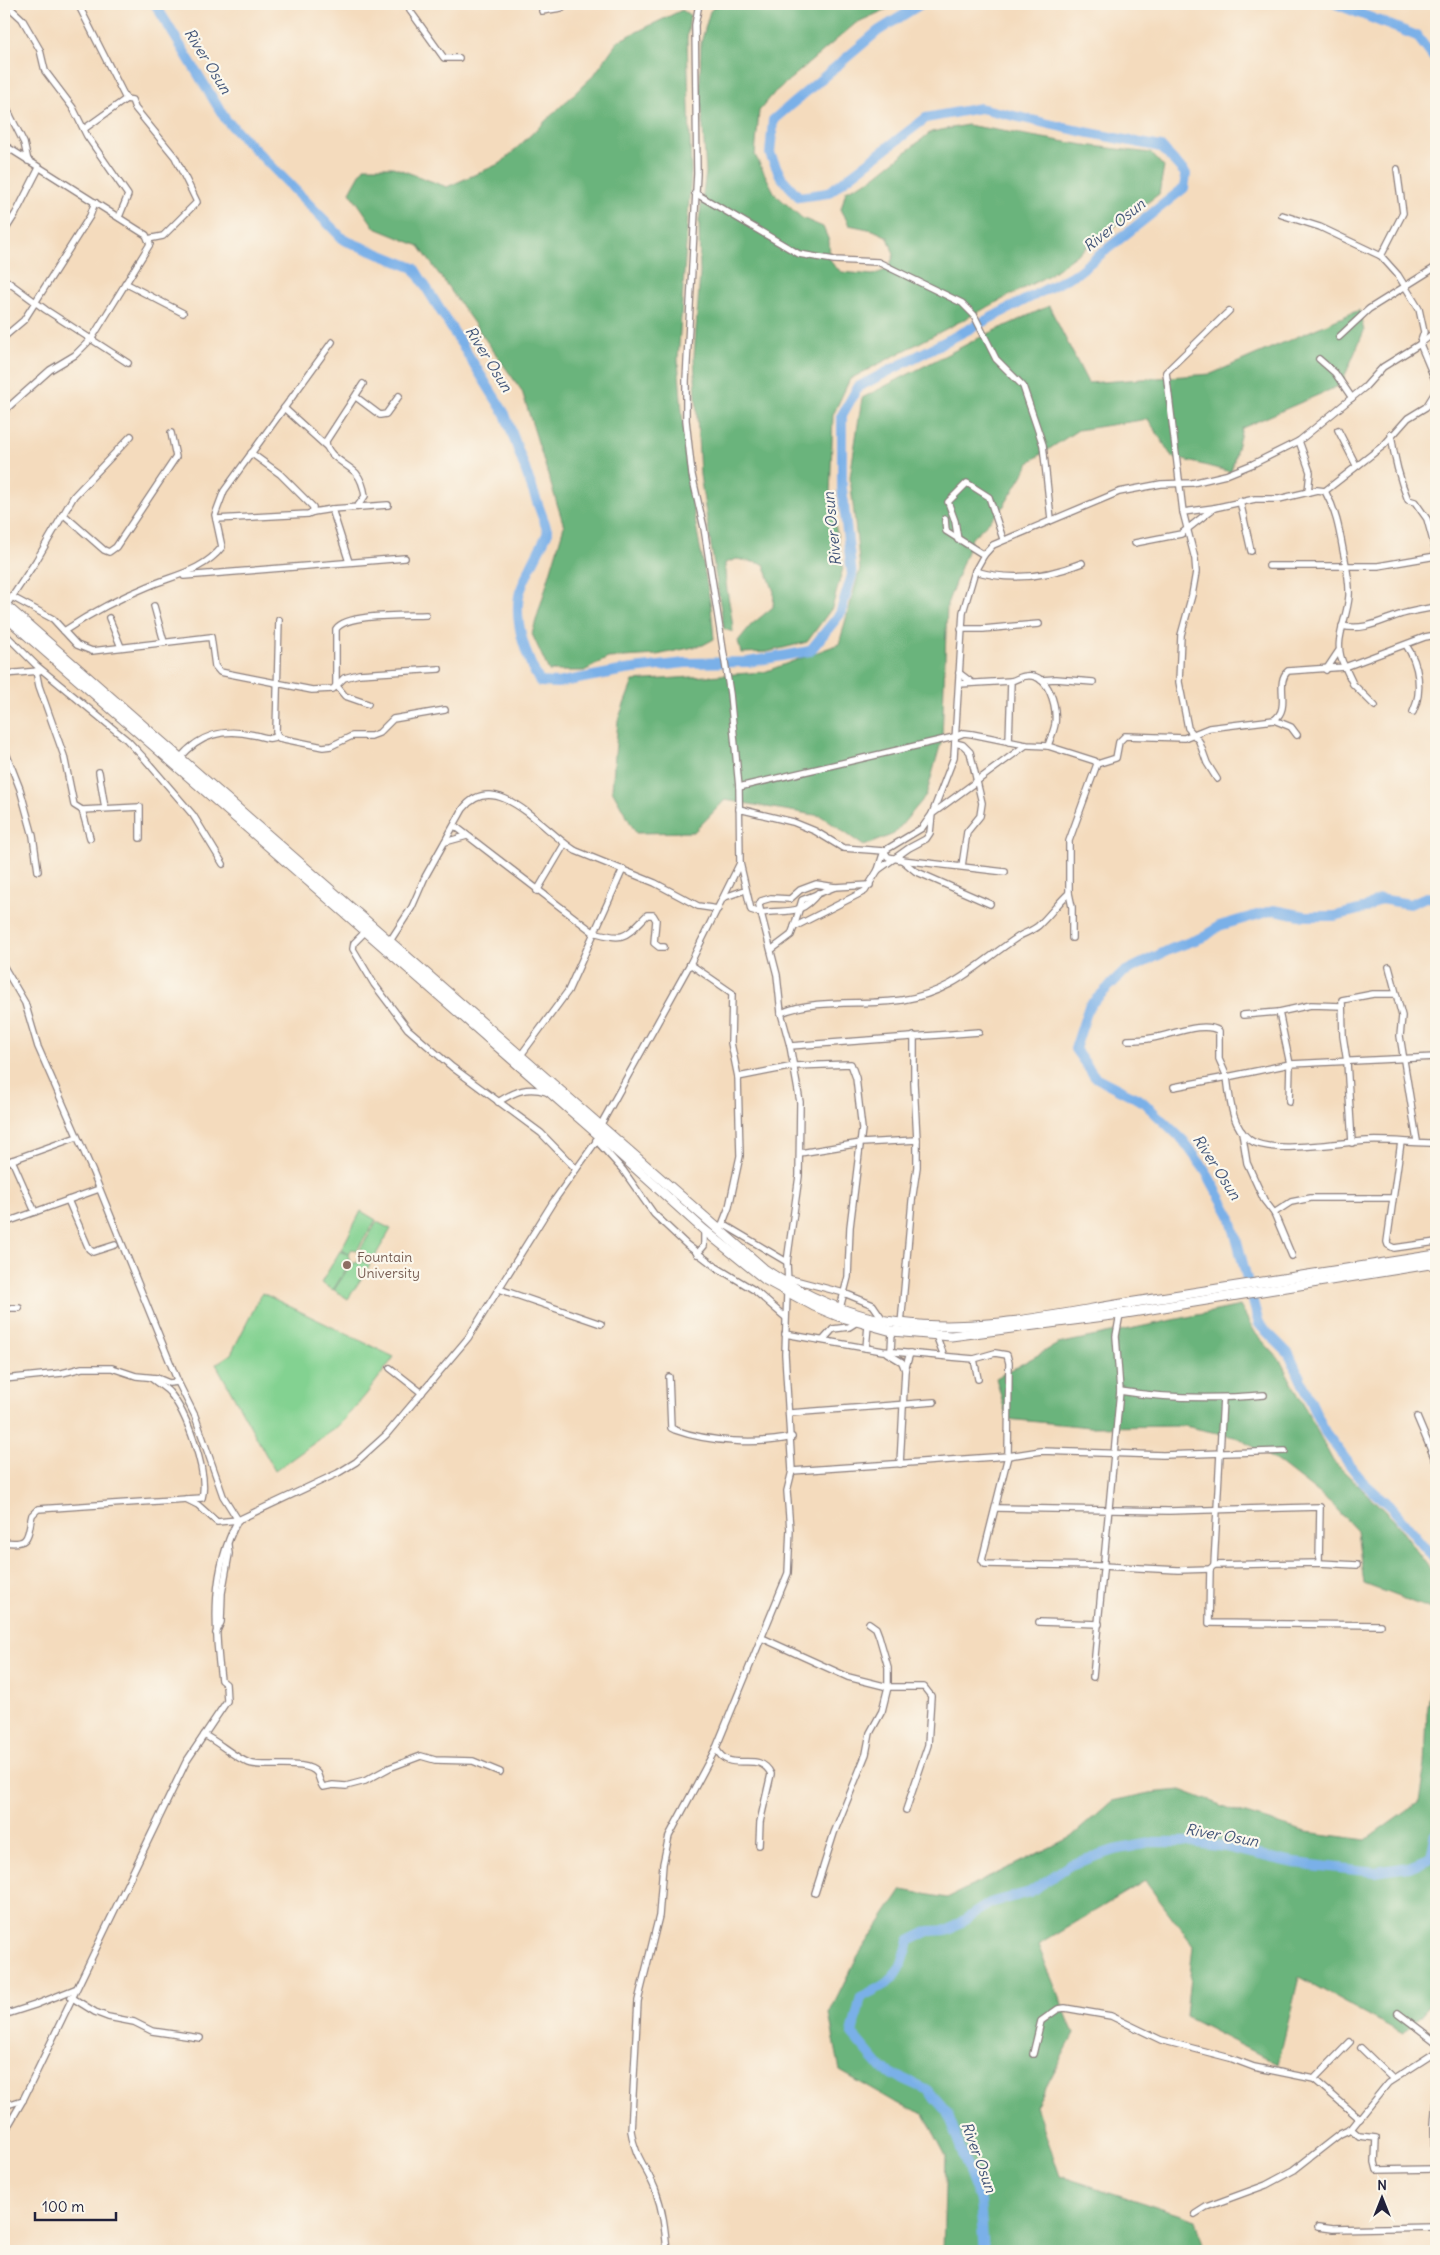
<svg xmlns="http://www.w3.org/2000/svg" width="1440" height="2255" viewBox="0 0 1440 2255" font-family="Delius,sans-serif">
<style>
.green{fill:#83d291;stroke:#527a66}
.forest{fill:#6ab47b;stroke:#466b5b}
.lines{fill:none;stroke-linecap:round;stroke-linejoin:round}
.river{stroke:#7ab0e8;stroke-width:10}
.minor-casing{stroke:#8b7e7c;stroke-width:8}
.highway-casing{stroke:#8b7e7c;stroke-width:11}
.minor{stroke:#fff;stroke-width:5.5}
.highway{stroke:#fff;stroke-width:9}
.education-dot{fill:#8d6e63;stroke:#fbf7ec;stroke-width:2}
.labels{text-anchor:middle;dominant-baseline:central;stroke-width:4.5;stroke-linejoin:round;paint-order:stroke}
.education-label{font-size:14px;fill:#785e54;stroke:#fbf7ec;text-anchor:start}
.water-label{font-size:15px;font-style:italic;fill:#415478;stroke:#fbf7ec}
</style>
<rect width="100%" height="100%" fill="#fbf7ec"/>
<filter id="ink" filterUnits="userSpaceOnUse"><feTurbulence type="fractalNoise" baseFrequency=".02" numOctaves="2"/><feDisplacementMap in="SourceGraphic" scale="10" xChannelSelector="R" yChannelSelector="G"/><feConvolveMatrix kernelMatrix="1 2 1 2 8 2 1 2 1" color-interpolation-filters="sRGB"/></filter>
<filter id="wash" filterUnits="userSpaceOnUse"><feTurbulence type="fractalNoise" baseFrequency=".0096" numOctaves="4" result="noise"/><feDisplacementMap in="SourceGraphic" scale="20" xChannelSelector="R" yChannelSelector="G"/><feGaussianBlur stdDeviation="1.12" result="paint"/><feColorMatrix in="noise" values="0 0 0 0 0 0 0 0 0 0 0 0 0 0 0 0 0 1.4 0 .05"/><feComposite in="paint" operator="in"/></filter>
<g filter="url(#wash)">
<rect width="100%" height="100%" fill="#f4dbbd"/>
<g class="green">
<polygon points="361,1211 376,1220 357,1250 352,1249 348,1253 341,1250"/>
<polygon points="377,1222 391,1229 371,1263 362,1259 359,1251"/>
<polygon points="340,1251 348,1254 350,1263 333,1290 321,1283"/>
<polygon points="362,1261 370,1265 348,1299 334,1290 351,1264"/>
<polygon points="262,1293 394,1357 365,1396 338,1426 275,1471 216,1364 231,1354"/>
</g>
<g class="forest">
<path d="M717 4H898L856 23 775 92 759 111 755 155 775 194 802 218 823 227 829 241 830 259 834 266 842 272 873 275 888 269 894 255 888 237 873 230 849 225 841 209 846 191 873 178 931 132 967 125 1084 145 1151 153 1164 167 1159 194 1049 275 850 379 833 415 830 495 843 568 832 608 807 642 767 652 741 653 738 641 751 625 773 607 774 592 764 564 737 559 725 563C724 587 732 608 733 632L724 629 700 475 694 357 700 274 699 220 706 173 700 82 701 43 710 11Z"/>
<polygon points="682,10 690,15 687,39 691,172 678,360 687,476 711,607 714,639 703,645 657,655 608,658 584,671 549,671 532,634 564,526 522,391 419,246 375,228 350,192 364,167 393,167 447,187 501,163 594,75 618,41"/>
<polygon points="1049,306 1088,383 1211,374 1359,310 1364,331 1341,385 1242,428 1231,472 1172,457 1148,419 1078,430 1031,461 1002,509 972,538 947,604 942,739 926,796 894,834 864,846 821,816 725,800 694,832 636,833 612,790 618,720 633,681 764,672 839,644 860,569 850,477 862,398 979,338"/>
<polygon points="1240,1306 1256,1334 1280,1360 1333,1461 1394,1520 1433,1573 1436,1587 1436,1611 1364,1584 1357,1531 1331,1503 1278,1462 1239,1438 1185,1426 1090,1427 1007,1419 996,1378 1058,1344"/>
<polygon points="1436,1654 1436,1998 1403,2034 1299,1977 1278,2064 1186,2017 1193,1945 1145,1881 1038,1945 1074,2034 1036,2106 1060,2176 1196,2220 1205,2251 943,2251 946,2156 924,2114 894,2102 840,2071 829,2014 857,1957 902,1890 947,1898 1071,1837 1112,1801 1149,1793 1181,1790 1239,1812 1306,1832 1366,1840 1419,1802 1425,1765 1427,1713"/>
</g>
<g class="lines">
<g class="river">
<path d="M155 4 226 120 344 240 414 268 505 414 548 532C541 548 522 581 519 596 514 623 527 660 540 682L557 683 625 670 685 663 748 662 810 651 840 614 852 575 842 488V415L858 387 1077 273 1184 188 1186 174 1161 147 1075 130 980 108 926 118 828 193 799 197 781 177 770 154 773 120 878 31 921 4"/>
<polyline points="1336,4 1417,36 1436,61"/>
<polyline points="1436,898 1426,897 1410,904 1380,899 1366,908 1335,916 1305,916 1274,910 1219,926 1206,936 1171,949 1124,972 1089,1006 1075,1049 1095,1077 1142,1101 1183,1140 1205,1170 1230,1215 1259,1324 1289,1354 1325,1432 1363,1482 1392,1508 1436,1561"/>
<path d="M984 2251 980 2201 947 2112 928 2090 882 2069 852 2034 861 1997C897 1979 898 1979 909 1941L929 1931 949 1930 990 1903 1030 1892 1070 1865 1114 1850 1155 1842H1190L1225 1847 1294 1863 1375 1872 1409 1867 1431 1858 1436 1832"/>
</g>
</g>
</g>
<g filter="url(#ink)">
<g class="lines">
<defs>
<g id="minor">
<polyline points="78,4 126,99"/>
<polyline points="408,4 411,12 444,58 459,58"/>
<polyline points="699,4 695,25 697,173 686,381 686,420 692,475 704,528 730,694 739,787 740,863 751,910 761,913 777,975 781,1013 790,1046 800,1102 799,1176 787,1262 788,1284"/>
<polyline points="7,5 22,19 40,50 45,71 73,108 87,136 128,195 119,217"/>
<polyline points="542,11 561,8 568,4"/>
<polyline points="4,103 24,143 28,161"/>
<polyline points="84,129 126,99 132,100 135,108 175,157 197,202 163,236 148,239"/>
<polyline points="4,145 146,235 150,244 92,338 75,355 50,370 4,411"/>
<polyline points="695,193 799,254 834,260 878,262 962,303 974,315 996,359 1023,386 1043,445 1051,519"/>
<polyline points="4,232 16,213 39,168"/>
<polyline points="1381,256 1403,213 1397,169"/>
<polyline points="4,279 46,310 128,363"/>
<polyline points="125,283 183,313"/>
<polyline points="1436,331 1420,344 1436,382"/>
<polyline points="4,337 24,320 90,216 95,202"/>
<polyline points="1339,337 1369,309 1436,267"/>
<polyline points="1319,359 1335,373 1352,398"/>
<polyline points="356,397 380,415 386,414 399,396"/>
<polyline points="284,408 326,446"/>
<polyline points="1338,430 1356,465"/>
<path d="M1391 434C1394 457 1399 478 1408 500L1415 502 1427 519 1436 552"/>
<polyline points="1299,441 1310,472 1308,492"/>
<polyline points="1325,491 1384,445 1408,418 1426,407 1436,391"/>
<polyline points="1240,501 1251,551"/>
<path d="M357 507 365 496C364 489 361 479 356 473 346 463 326 456 326 441L363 384"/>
<polyline points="332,509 388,505"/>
<polyline points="313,512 332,509 349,562"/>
<polyline points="1183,512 1195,559 1196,572 1192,595 1181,635 1179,682 1188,728 1199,741 1207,763 1217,779"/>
<polyline points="63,514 104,550 109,552 116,547 176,457 171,433"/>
<polyline points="216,519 308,514 313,512 313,507 280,474 251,453"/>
<polyline points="945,519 946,531 984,555"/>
<polyline points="958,540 955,521 948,502 967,483 989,497 1003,539"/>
<polyline points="1135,543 1181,534 1214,508"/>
<polyline points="1269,566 1378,566 1436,556"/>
<path d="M975 571C1012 582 1047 577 1082 563"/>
<polyline points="184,576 405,558"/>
<path d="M12 597 53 619 64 631C91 613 119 598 149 586 175 575 203 571 222 547L215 515 224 491 332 342"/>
<polyline points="6,606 36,561 74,496 131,436"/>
<polyline points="154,606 164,642"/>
<polyline points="109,618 121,647"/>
<polyline points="279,620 276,732 279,738 323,747 331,746 352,736 371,736 379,733 393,719 445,710"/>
<path d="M1342 626C1365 631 1380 621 1402 614 1413 611 1425 609 1436 607"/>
<polyline points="961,629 983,629 1039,624"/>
<polyline points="64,631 77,645 92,651 211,637 215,666 220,672 312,690 333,689 344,678 359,674 439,669"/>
<polyline points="4,633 36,665 127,740 144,758 193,815 223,864"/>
<path d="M1406 645C1419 664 1423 691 1413 712"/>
<polyline points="1326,670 1338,652"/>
<polyline points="36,671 39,686 64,756 74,805 82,810 140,807 140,838"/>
<polyline points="959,673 971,682"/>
<polyline points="4,674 39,671"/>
<polyline points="1041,680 1056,679 1093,682"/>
<polyline points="959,684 1011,681"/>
<path d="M368 704 345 696 336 685V629C347 613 407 616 426 615"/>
<polyline points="1375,706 1353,684 1345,667 1425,637 1436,635"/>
<polyline points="1274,720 1291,727 1297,735"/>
<path d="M1009 742 1011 681C1016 680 1021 676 1026 676 1049 673 1057 706 1055 724 1054 731 1050 739 1048 746"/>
<polyline points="955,743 963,745 970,752 982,803 980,816 967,832 962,866"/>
<polyline points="4,748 20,789 33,836 38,871"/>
<path d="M180 758C200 734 224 728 254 735 262 736 270 741 277 736"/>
<path d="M1097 764 1116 758 1119 742 1125 736 1184 738 1209 728 1274 720C1292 708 1274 683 1288 671L1345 667C1331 643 1347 622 1349 596 1350 580 1346 565 1343 550 1339 528 1336 511 1325 491L1317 490 1279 499H1255L1214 508 1183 512 1166 372 1229 311"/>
<polyline points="99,772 105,808"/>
<path d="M739 787 954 737 964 733 972 734 1026 745 1048 746 1095 761 1097 764 1069 841V893C1058 903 1049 916 1038 926 1032 931 1024 933 1018 937 977 964 954 992 902 1000 864 1006 817 998 781 1013"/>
<polyline points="739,809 793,822 815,831 843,848 884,851 922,828 932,814 954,757 963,612 975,571 984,555 993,545 1119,492 1161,484 1192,483 1226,475 1253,464 1299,441 1365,387 1383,367 1420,344 1424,332 1419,309 1398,275 1381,256 1320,227 1282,215"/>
<polyline points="82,810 90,838"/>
<path d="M455 826 593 932C626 941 624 938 647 915H653L656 920 654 943 659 947H664"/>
<polyline points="445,842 467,836"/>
<polyline points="884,851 888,857 902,860 1005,872"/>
<polyline points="902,860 915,871 990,904"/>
<polyline points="878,870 909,848 926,839 930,833 932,814 1026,745"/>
<polyline points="537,891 564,845"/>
<path d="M818 893C800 917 787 909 761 913L759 905 761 901 771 898 790 899 800 890 816 884 835 887 870 885"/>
<polyline points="1069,893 1072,907 1072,938"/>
<polyline points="725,897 745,890"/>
<polyline points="794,927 802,900 835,887"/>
<polyline points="365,932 354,943 353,949 374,984 408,1029 452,1067 541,1133 576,1169"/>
<path d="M390 941 412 907 425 877 463 809C496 766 547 835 576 851L655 883 698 906 718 909"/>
<polyline points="771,950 791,935 794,927 865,891 878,870 884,851"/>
<polyline points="690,964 732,993 731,1043 738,1077"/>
<polyline points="4,967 25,1003 38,1047 92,1170 178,1382 195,1416 223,1496 238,1520 217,1522 198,1505 186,1499"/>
<polyline points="1389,967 1402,1016 1400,1036 1417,1141"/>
<polyline points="1243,1015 1279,1012"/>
<polyline points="914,1036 914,1083 917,1140"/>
<path d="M1128 1040C1136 1040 1144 1040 1152 1038 1169 1036 1204 1020 1219 1031V1059L1227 1077 1174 1087"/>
<polyline points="790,1046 979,1032"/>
<polyline points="521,1055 568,991 623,869"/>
<path d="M1436 1057 1290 1064 1227 1077C1230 1099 1231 1126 1250 1140 1270 1155 1341 1142 1367 1141 1390 1140 1413 1143 1436 1143"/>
<path d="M498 1102C516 1091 527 1086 547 1092"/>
<polyline points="1289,1102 1290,1064 1279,1012 1311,1005 1342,1006"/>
<polyline points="600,1126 690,964 740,863"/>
<polyline points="1242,1132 1247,1163 1264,1200 1274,1213 1292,1256"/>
<polyline points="596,1140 623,1170 654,1214 687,1245 716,1267 754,1290 785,1317"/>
<polyline points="1401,1142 1387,1242 1388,1245 1394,1248 1436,1242"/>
<polyline points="1352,1143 1347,1062 1343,1036 1342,1000 1373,994 1395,994"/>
<polyline points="800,1153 861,1143 917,1140 917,1167 912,1201 901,1324"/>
<polyline points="12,1160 35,1212"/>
<polyline points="4,1163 77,1137"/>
<polyline points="68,1200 89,1249 93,1252 115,1245"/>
<polyline points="1274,1213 1291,1202 1311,1198 1392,1198"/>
<polyline points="4,1223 99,1189"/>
<polyline points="723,1224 787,1262"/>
<polyline points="720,1230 729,1207 740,1156 738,1077 794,1066 851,1064 856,1078 862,1129 850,1227 848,1277 840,1308"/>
<polyline points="697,1254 704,1246 704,1230"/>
<polyline points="787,1278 844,1293 873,1305 884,1321"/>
<polyline points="499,1289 601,1324"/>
<polyline points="4,1308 19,1308"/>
<polyline points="785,1334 883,1351 974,1359 978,1379"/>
<polyline points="936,1335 944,1356"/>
<polyline points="823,1340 833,1329 849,1327 857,1322"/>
<polyline points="866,1348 868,1326"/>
<polyline points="891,1351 892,1331"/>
<polyline points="887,1353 902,1362 905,1370"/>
<polyline points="974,1359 995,1353 1007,1355 1009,1363 1008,1456 982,1560 985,1564 1102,1566 1178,1570 1210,1569 1214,1565 1319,1563 1357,1565"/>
<polyline points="390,1368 422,1393"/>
<path d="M669 1377 671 1428 675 1430C708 1442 758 1445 792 1437"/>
<polyline points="4,1379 62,1373 82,1368 112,1368 136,1376 157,1378 169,1383 178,1382"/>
<path d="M1120 1391C1168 1399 1216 1399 1264 1395"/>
<polyline points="790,1413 934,1402"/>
<polyline points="1417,1417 1436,1462"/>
<polyline points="900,1464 905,1370 910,1353"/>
<polyline points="792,1471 1008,1456 1041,1451 1163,1455 1285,1451"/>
<polyline points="996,1508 1169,1511 1320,1507 1319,1563"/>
<path d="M4 1542C31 1546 27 1536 32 1515L38 1509 202 1498C209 1473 186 1411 169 1392 164 1387 157 1383 151 1378"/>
<polyline points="1214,1565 1223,1398"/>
<polyline points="1210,1569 1209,1623 1380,1625"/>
<polyline points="1039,1622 1099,1624"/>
<polyline points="216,1633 221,1622 222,1593 229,1554 228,1545"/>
<polyline points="762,1638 848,1677 888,1687 924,1687 931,1696 928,1745 906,1810"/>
<polyline points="1093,1677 1120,1391 1116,1336 1120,1314"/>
<path d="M204 1735C220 1743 232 1756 249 1763 264 1769 307 1759 317 1773 319 1777 320 1783 323 1787L333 1785 346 1786 365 1781 389 1768 421 1756 435 1760 473 1761 500 1772"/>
<path d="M716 1748C729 1776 758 1748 771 1774L760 1822 759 1845"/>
<polyline points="815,1893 834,1833 866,1754 870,1733 882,1711 888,1687 888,1667 879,1636 876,1628 869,1623"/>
<polyline points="71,1997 95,2012 108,2017 134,2022 152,2031 200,2038"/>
<polyline points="1398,2013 1436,2042"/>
<polyline points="4,2015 35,2005 75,1989"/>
<polyline points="1350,2042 1314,2079 1360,2119"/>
<polyline points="1361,2048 1393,2079"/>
<polyline points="1033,2054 1041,2021 1058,2009 1065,2008 1111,2016 1161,2040 1230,2058 1254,2067 1314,2079"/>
<polyline points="1436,2098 1434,2125 1436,2222"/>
<polyline points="4,2106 23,2100"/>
<polyline points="1351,2129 1359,2136 1376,2138 1375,2162 1377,2170 1434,2169"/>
<path d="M4 2133 23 2100 186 1762 227 1701 226 1684 221 1680C214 1625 211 1570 238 1520L338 1473 356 1462 386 1435 468 1338 553 1202 600 1136"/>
<polyline points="1195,2214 1206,2207 1266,2185 1294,2170 1340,2134 1351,2129 1388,2083 1436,2052"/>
<polyline points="1318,2227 1333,2229 1436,2227"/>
<path d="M667 2251C665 2229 663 2210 655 2189 646 2166 635 2158 631 2131L638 2001 659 1916 663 1864 669 1836 716 1748 788 1573 790 1529 787 1491 792 1471 785 1354 787 1293"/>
</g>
<g id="highway">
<path d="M4 604 764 1269C803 1296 853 1318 900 1323 974 1333 1049 1316 1122 1304 1227 1288 1331 1271 1436 1255"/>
<polyline points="4,615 600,1136 704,1230 766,1280 814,1306 838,1316 892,1331 951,1336 1120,1314 1436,1263"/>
</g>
</defs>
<use href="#minor" class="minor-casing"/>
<use href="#highway" class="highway-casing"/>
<use href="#minor" class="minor"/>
<use href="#highway" class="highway"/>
</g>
</g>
<circle class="education-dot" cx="347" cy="1265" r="5"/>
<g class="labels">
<g class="education-label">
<text x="357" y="1257">Fountain<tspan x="357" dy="16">University</tspan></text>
</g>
<g class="water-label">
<text transform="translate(208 61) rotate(58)">River Osun</text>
<text transform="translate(1114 225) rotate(-39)">River Osun</text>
<text transform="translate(489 359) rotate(58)">River Osun</text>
<text transform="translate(832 529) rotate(-96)">River Osun</text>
<text transform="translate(1217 1167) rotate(57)">River Osun</text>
<text transform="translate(1222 1835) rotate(10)">River Osun</text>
<text transform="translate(979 2157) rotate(70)">River Osun</text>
</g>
</g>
<rect width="1440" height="2255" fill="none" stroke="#fbf7ec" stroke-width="20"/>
<g transform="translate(1382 2198)" stroke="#fbf7ec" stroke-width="4" paint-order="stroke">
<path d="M0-4L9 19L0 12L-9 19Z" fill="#22223b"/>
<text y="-8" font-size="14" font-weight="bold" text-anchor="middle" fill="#22223b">N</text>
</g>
<path d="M35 2212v8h81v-8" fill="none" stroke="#22223b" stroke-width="2.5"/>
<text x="42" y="2212" font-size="15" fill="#22223b" stroke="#fbf7ec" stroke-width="4" paint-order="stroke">100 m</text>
</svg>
